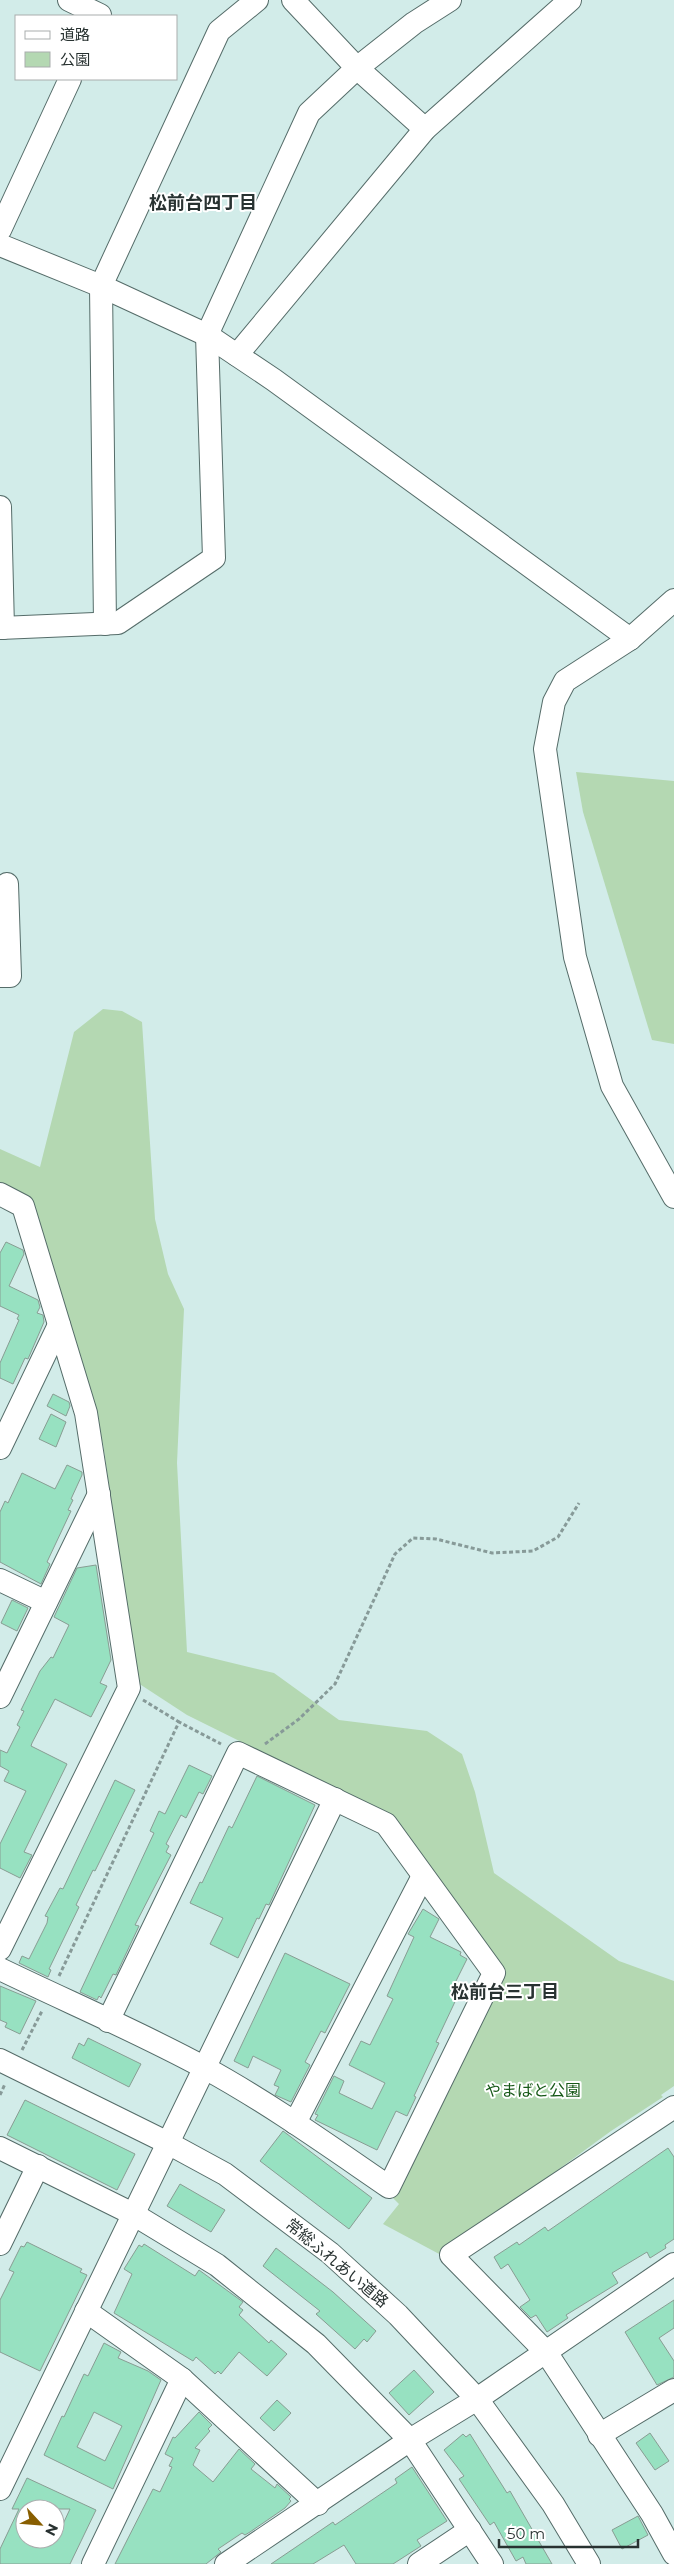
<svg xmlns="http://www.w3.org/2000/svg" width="674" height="2564" viewBox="0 0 674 2564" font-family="Montserrat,'Noto Sans JP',sans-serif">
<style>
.green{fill:#b4d8b2}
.building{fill:#97e1c1;stroke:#889d93;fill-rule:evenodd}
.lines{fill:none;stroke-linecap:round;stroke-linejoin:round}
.minor-casing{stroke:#556c69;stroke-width:24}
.path{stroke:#879a98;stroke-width:3;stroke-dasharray:4 2.5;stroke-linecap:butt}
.minor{stroke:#fff;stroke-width:22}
.labels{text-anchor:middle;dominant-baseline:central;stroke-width:4;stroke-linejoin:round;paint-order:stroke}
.park-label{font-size:16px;fill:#175918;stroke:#fff}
.street-label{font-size:16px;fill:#283231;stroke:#fff}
.neighbourhood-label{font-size:18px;font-weight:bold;fill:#283231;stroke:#fff}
</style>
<rect width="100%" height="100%" fill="#d2ece9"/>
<g class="green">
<polygon points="576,772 674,781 674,1044 652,1040 583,812"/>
<polygon points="103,1009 122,1011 142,1022 155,1219 168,1274 184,1309 177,1463 187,1652 274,1673 339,1720 427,1731 462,1754 475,1792 494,1873 619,1961 674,1981 674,2086 661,2095 663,2097 611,2131 441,2255 383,2224 399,2204 392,2197 496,1994 390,1816 187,1715 138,1683 103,1444 29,1197 0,1182 0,1149 40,1167 74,1032"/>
</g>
<g class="building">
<polygon points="6,1242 23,1250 24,1254 9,1286 38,1300 40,1307 37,1313 43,1315 44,1322 28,1359 25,1358 13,1384 0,1378 0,1363 19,1320 17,1319 19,1315 0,1306 0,1253"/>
<polygon points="53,1394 69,1402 70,1406 66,1416 47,1406"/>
<polygon points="51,1414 66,1422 56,1447 39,1439"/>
<polygon points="67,1465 82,1472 82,1475 71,1499 73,1500 68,1510 71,1511 47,1562 50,1564 41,1584 0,1562 0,1512 5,1501 8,1503 22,1473 55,1489"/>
<polygon points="96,1565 111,1660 100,1683 107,1686 91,1717 55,1699 32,1743 31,1746 67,1764 24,1852 32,1855 20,1878 0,1868 0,1844 26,1791 4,1781 9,1771 0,1766 0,1750 7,1753 20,1727 17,1725 24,1711 21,1710 40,1671 51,1657 53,1658 69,1625 54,1617 77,1568"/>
<polygon points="12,1600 28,1608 17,1631 1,1623"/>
<polygon points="189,1765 212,1776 203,1794 199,1792 186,1818 181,1815 166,1844 169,1846 166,1852 171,1855 135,1925 139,1926 116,1975 113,1974 101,1998 99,1996 97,2000 80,1992 154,1833 150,1831 159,1811 165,1814"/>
<polygon points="257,1776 315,1805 269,1905 266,1904 259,1919 257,1918 238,1958 210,1944 223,1918 190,1903 200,1882 202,1883 229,1826 232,1828"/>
<polygon points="115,1780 135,1790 95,1871 93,1870 76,1905 79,1907 49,1969 51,1970 48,1977 19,1963 22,1956 29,1959 47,1923 48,1917 45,1916 60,1888 63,1889"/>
<polygon points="423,1909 439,1919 430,1937 461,1952 460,1955 467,1959 454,1985 461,1989 436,2042 439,2043 414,2096 416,2097 407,2116 396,2111 377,2150 315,2120 318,2115 315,2114 334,2076 344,2081 339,2093 372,2109 385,2083 349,2065 361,2041 370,2045 393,1999 387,1996 414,1937 408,1934"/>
<polygon points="285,1953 350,1984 325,2033 321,2031 305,2062 310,2065 291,2102 275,2095 279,2087 274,2085 281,2070 253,2056 248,2068 234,2061"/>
<polygon points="0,1986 36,2001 20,2034 5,2027 7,2023 0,2020"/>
<polygon points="88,2038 141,2064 129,2087 72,2058 79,2043 84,2046"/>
<polygon points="25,2100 135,2154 117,2190 7,2135"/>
<polygon points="283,2131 372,2198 349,2229 260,2161"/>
<polygon points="668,2148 674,2157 674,2239 665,2245 666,2248 650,2258 647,2252 612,2273 618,2283 566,2315 568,2318 547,2332 536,2315 531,2318 520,2307 530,2300 508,2264 501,2269 494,2257 517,2242 519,2245 545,2227 548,2231"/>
<polygon points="180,2184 225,2210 211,2232 167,2206"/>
<polygon points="27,2242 82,2269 80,2272 87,2275 40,2371 0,2352 0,2300 14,2272 9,2270 21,2246 24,2247"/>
<polygon points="144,2244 195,2276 199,2270 243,2302 239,2307 243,2310 239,2315 269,2343 271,2340 287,2354 267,2376 239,2352 221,2374 218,2371 215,2374 196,2357 193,2361 114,2313 132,2274 124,2269 139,2245 142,2247"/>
<polygon points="276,2248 333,2292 376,2331 367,2342 364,2339 355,2349 316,2314 320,2311 263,2266"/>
<polygon points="674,2300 674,2328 659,2338 674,2361 674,2377 657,2385 625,2332"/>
<path d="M104 2343 121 2352 118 2358 148 2371 161 2380 113 2489 44 2455 62 2416 64 2417 84 2374 88 2376ZM94 2412 122 2426 105 2461 77 2447Z"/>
<polygon points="414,2370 434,2392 409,2415 389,2393"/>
<polygon points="277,2400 291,2413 274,2431 260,2418"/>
<polygon points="199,2412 212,2425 208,2429 210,2431 195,2448 200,2450 193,2465 213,2482 239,2449 255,2464 251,2469 275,2488 277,2484 291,2497 289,2499 291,2501 285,2508 250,2532 245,2535 242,2533 218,2549 221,2552 206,2564 115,2564 153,2489 160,2492 172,2467 169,2466 173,2458 165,2454 173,2437 175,2438"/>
<polygon points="650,2433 669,2461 655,2470 636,2443"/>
<polygon points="463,2434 466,2437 470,2434 507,2493 510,2491 552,2564 526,2564 523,2557 516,2561 494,2522 490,2525 459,2479 464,2476 444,2450"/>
<polygon points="412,2467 447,2521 417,2540 421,2546 393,2564 356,2564 344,2545 313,2564 271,2564 333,2522 335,2525 397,2483 395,2479"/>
<path d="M27 2478 96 2510 70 2564H0V2549L19 2509H12ZM25 2509H70L56 2539H25Z"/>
<polygon points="638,2516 648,2535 622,2549 612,2530"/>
</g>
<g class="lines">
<defs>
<g id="minor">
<polyline points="69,0 100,15"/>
<polyline points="293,0 357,68 425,129"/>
<polyline points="0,230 70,79"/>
<polyline points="0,245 101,286 207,335 274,380 630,639"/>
<polyline points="237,355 425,129 570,0"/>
<polyline points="0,507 3,628"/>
<polyline points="674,600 630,639 565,681 554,702 545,749 575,957 612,1086 674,1197"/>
<polyline points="105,624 101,286 219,31 257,0"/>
<polyline points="0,628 118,623 214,558 207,335 309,113 357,68 414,23 450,0"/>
<polyline points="0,976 10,976 7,884"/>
<polyline points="0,1194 23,1206 86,1413 129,1688 0,1949"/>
<polyline points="0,1448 59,1325"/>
<polyline points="0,1580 46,1602"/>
<polyline points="0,1697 99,1494"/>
<path d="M0 1969C68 2002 139 2032 205 2068 269 2103 329 2146 389 2187L494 1973 386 1824 238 1753 108 2021"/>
<polyline points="0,2060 168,2143 225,2174 330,2253 398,2315 477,2399 553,2504 589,2564"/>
<polyline points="674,2107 451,2255 546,2352 652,2514 674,2554"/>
<polyline points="295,2123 423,1876"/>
<polyline points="0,2148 133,2214 217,2265 316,2344 410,2440 492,2564"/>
<polyline points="0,2244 38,2166"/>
<polyline points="86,2311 182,2379 318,2504"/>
<polyline points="599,2435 674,2390"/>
<polyline points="0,2489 335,1799"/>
<polyline points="93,2564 182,2379"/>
<polyline points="226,2564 410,2440 477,2399 674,2264"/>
<polyline points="419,2564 470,2530"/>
</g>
</defs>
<use href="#minor" class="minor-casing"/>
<g class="path">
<polyline points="143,1700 179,1722"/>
<polyline points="265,1744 299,1719 335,1684 395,1554 413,1538 436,1539 492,1553 533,1551 558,1537 579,1503"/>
<polyline points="59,1976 179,1722 221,1744"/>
<polyline points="22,2050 42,2011"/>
<polyline points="0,2095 5,2084"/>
</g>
<use href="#minor" class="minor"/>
</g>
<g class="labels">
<g class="park-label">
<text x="533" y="2090">やまばと公園</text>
</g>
<g class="street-label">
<text transform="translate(337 2263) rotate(40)">常総ふれあい道路</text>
</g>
<g class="neighbourhood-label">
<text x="203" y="203">松前台四丁目</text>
<text x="505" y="1992">松前台三丁目</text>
</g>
</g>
<rect x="15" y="15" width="162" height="65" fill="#ffffff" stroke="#a9adad"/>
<rect x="25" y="31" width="25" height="8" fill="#ffffff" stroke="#a9adad"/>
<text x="60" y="40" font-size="15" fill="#283231">道路</text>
<rect x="25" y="52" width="25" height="15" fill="#b4d8b2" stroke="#a9adad"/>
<text x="60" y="65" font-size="15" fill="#283231">公園</text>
<g transform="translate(40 2524) rotate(116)"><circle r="24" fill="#ffffff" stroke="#a9adad"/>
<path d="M0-4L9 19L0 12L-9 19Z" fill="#885e00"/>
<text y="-8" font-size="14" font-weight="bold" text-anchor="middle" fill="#283231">N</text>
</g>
<path d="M499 2539v8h139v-8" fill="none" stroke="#283231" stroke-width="2.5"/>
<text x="507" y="2539" font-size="15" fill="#283231" stroke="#ffffff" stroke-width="4" paint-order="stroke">50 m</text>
</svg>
